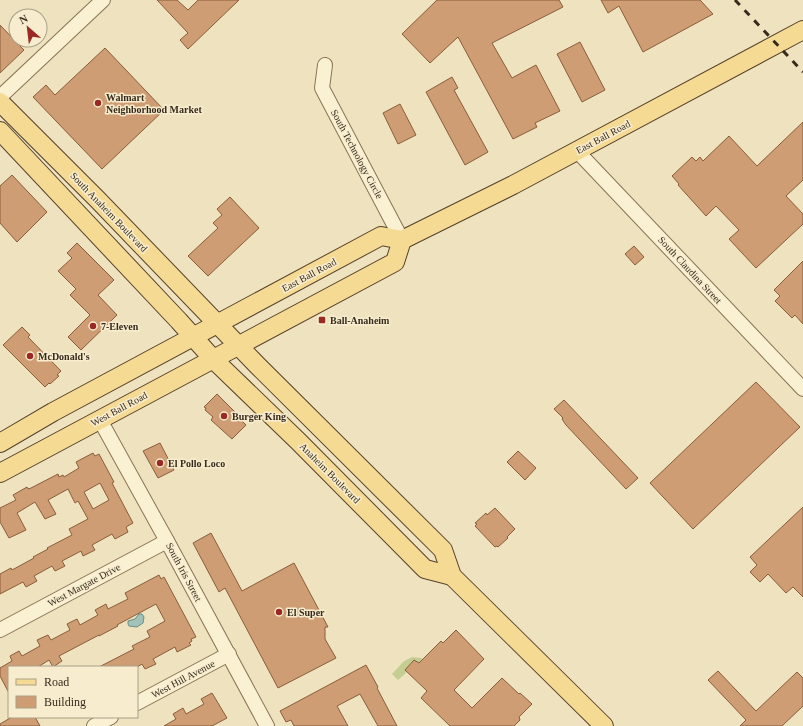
<svg xmlns="http://www.w3.org/2000/svg" width="803" height="726" viewBox="0 0 803 726" font-family="'Times New Roman',serif">
<style>
.green{fill:#c4ce92}
.water{fill:#a2c1b9;stroke:#698f87}
.building{fill:#cf9d73;stroke:#895d3b;fill-rule:evenodd}
.lines{fill:none;stroke-linecap:round;stroke-linejoin:round}
.minor-casing{stroke:#897356;stroke-width:16}
.major-casing{stroke:#56412b;stroke-width:20}
.minor{stroke:#faf0d2;stroke-width:14}
.major{stroke:#f5da94;stroke-width:18}
.rail{stroke:#372a1c;stroke-width:3;stroke-dasharray:7 7;stroke-linecap:butt}
.poi-dot{fill:#9a2824;stroke:#f7edce;stroke-width:1.5}
.labels{text-anchor:middle;dominant-baseline:central;stroke-width:3;stroke-linejoin:round;paint-order:stroke}
.poi-label{font-size:10px;font-weight:bold;fill:#372a1c;stroke:#f7edce;text-anchor:start}
.street-label{font-size:10px;fill:#372a1c;stroke:#f7edce}
</style>
<rect width="100%" height="100%" fill="#efe3bf"/>
<polygon class="green" points="412,657 422,658 421,665 418,662 417,663 398,680 392,674 404,661"/>
<polygon class="water" points="139,614 142,614 144,617 143,623 137,627 129,626 128,624 128,621 135,619"/>
<g class="building">
<polygon points="157,0 177,0 188,10 198,0 239,0 188,49 180,40 188,33"/>
<polygon points="437,0 559,0 563,7 492,43 512,78 536,65 560,111 535,123 537,127 513,139 458,37 430,63 402,34"/>
<polygon points="601,0 700,0 713,14 643,52 619,6 608,13"/>
<polygon points="0,25 24,50 0,73"/>
<polygon points="580,42 605,90 582,102 557,54"/>
<polygon points="105,48 164,110 102,169 33,97 46,85 55,95"/>
<polygon points="452,77 458,88 454,90 488,152 465,165 426,92"/>
<polygon points="400,104 416,135 398,144 383,113"/>
<polygon points="803,122 803,180 786,196 803,214 803,224 756,268 729,239 739,230 716,206 706,216 678,185 679,184 672,176 692,157 696,161 700,157 703,161 729,136 757,166"/>
<polygon points="12,175 47,212 17,242 0,223 0,186"/>
<polygon points="230,197 259,228 208,276 188,256 218,228 213,223 222,215 217,209"/>
<polygon points="77,243 114,280 98,295 117,315 81,350 68,337 90,315 70,295 76,289 58,271 72,258 67,253"/>
<polygon points="634,246 644,257 635,265 625,254"/>
<polygon points="803,261 803,324 795,315 792,318 775,301 780,296 774,290"/>
<polygon points="22,327 30,335 28,337 61,371 57,375 59,376 50,384 49,383 45,387 3,345"/>
<polygon points="756,382 800,427 693,529 650,483"/>
<polygon points="217,394 236,413 235,414 246,425 232,439 211,420 213,417 205,410 206,408 204,407"/>
<polygon points="564,400 638,478 626,489 566,425 562,419 563,418 554,409"/>
<polygon points="160,443 174,470 158,478 143,451"/>
<polygon points="518,451 536,468 525,480 507,462"/>
<path d="M93 453 95 456 99 454 114 482 112 483 133 523 126 527 128 532 115 539 112 534 92 545 95 550 83 556 81 551 62 561 65 566 55 571 52 566 34 576 37 581 26 587 23 582 0 594V574L11 568 12 570 34 558 33 557 48 549 47 548 72 535 69 529 88 519 78 501 75 503 68 489 48 500 56 514 45 519 35 502 17 513 26 530 9 538 0 522V508L16 500 13 495 27 487 28 489 31 488 58 474 59 477 63 475 64 477 79 468 76 462ZM100 483 109 500 93 509 84 492Z"/>
<polygon points="803,507 803,597 793,587 786,593 768,574 760,582 750,572 757,565 750,557"/>
<polygon points="495,508 515,529 507,537 508,538 498,547 497,546 495,547 475,526 477,524 475,523 486,513 487,515"/>
<polygon points="211,533 242,591 294,563 328,627 325,627 325,639 336,658 278,688 225,588 219,592 193,543"/>
<polygon points="159,575 161,579 164,577 196,637 191,639 192,641 189,643 191,645 177,652 175,647 153,659 156,664 145,669 142,664 137,667 99,667 134,649 132,646 150,637 147,631 165,621 156,604 117,625 118,626 99,636 99,635 59,656 62,661 53,667 49,660 38,667 9,667 9,693 0,676 0,668 12,661 10,656 19,651 22,656 40,646 37,640 48,635 51,640 70,630 67,624 77,619 80,625 98,615 95,610 106,604 108,609 128,599 125,593"/>
<polygon points="456,630 484,659 454,690 472,708 502,678 519,694 520,693 532,704 519,717 520,720 514,726 450,726 421,698 427,691 405,670 414,660 419,663 441,641 443,643"/>
<polygon points="366,665 378,687 377,688 397,726 378,726 360,694 337,706 348,726 294,726 291,720 286,722 280,711"/>
<polygon points="718,671 756,711 797,672 803,678 803,706 782,726 740,726 746,720 708,680"/>
<polygon points="212,693 227,718 212,726 164,726 176,719 173,714 183,708 186,714 204,704 201,699"/>
<polygon points="12,717 35,717 40,726 0,726 0,724"/>
</g>
<g class="lines">
<defs>
<g id="minor">
<polyline points="325,65 322,88 402,240"/>
<polyline points="0,97 103,0"/>
<polyline points="577,151 803,389"/>
<polyline points="100,420 167,541 267,726"/>
<polyline points="0,630 167,541"/>
<polyline points="137,703 229,654"/>
<polyline points="94,726 111,717"/>
</g>
<g id="major">
<polyline points="0,102 97,199 258,366 443,550 452,576 604,726"/>
<polyline points="0,131 179,321 213,359 298,441 425,569 452,576"/>
<polyline points="0,443 53,412 381,236 402,240 513,185 803,30"/>
<polyline points="0,473 395,262 402,240"/>
</g>
</defs>
<use href="#minor" class="minor-casing"/>
<use href="#major" class="major-casing"/>
<use href="#minor" class="minor"/>
<use href="#major" class="major"/>
<polyline class="rail" points="735,0 803,72"/>
</g>
<g class="poi-dot">
<circle cx="98" cy="103" r="4"/>
<rect x="318" y="316" width="8" height="8" rx="2"/>
<circle cx="93" cy="326" r="4"/>
<circle cx="30" cy="356" r="4"/>
<circle cx="224" cy="416" r="4"/>
<circle cx="160" cy="463" r="4"/>
<circle cx="279" cy="612" r="4"/>
</g>
<g class="labels">
<g class="poi-label">
<text x="106" y="97">Walmart<tspan x="106" dy="12">Neighborhood Market</tspan></text>
<text x="330" y="320">Ball-Anaheim</text>
<text x="101" y="326">7-Eleven</text>
<text x="38" y="356">McDonald's</text>
<text x="232" y="416">Burger King</text>
<text x="168" y="463">El Pollo Loco</text>
<text x="287" y="612">El Super</text>
</g>
<g class="street-label">
<text transform="translate(603 137) rotate(-28)">East Ball Road</text>
<text transform="translate(357 154) rotate(62)">South Technology Circle</text>
<text transform="translate(109 212) rotate(46)">South Anaheim Boulevard</text>
<text transform="translate(690 270) rotate(47)">South Claudina Street</text>
<text transform="translate(309 275) rotate(-28)">East Ball Road</text>
<text transform="translate(119 409) rotate(-28)">West Ball Road</text>
<text transform="translate(330 473) rotate(45)">Anaheim Boulevard</text>
<text transform="translate(184 572) rotate(62)">South Iris Street</text>
<text transform="translate(84 585) rotate(-28)">West Margate Drive</text>
<text transform="translate(183 679) rotate(-28)">West Hill Avenue</text>
</g>
</g>
<rect x="8" y="666" width="130" height="52" fill="#f7edce" stroke="#aa9f87"/>
<rect x="16" y="679" width="20" height="6" fill="#f5da94" stroke="#aa9f87"/>
<text x="44" y="686" font-size="12" fill="#372a1c">Road</text>
<rect x="16" y="696" width="20" height="12" fill="#cf9d73" stroke="#aa9f87"/>
<text x="44" y="706" font-size="12" fill="#372a1c">Building</text>
<g transform="translate(28 28) rotate(332)"><circle r="19" fill="#f7edce" stroke="#aa9f87"/>
<path d="M0-3L7 15L0 10L-7 15Z" fill="#9a2824"/>
<text y="-6" font-size="11" font-weight="bold" text-anchor="middle" fill="#372a1c">N</text>
</g>
</svg>
